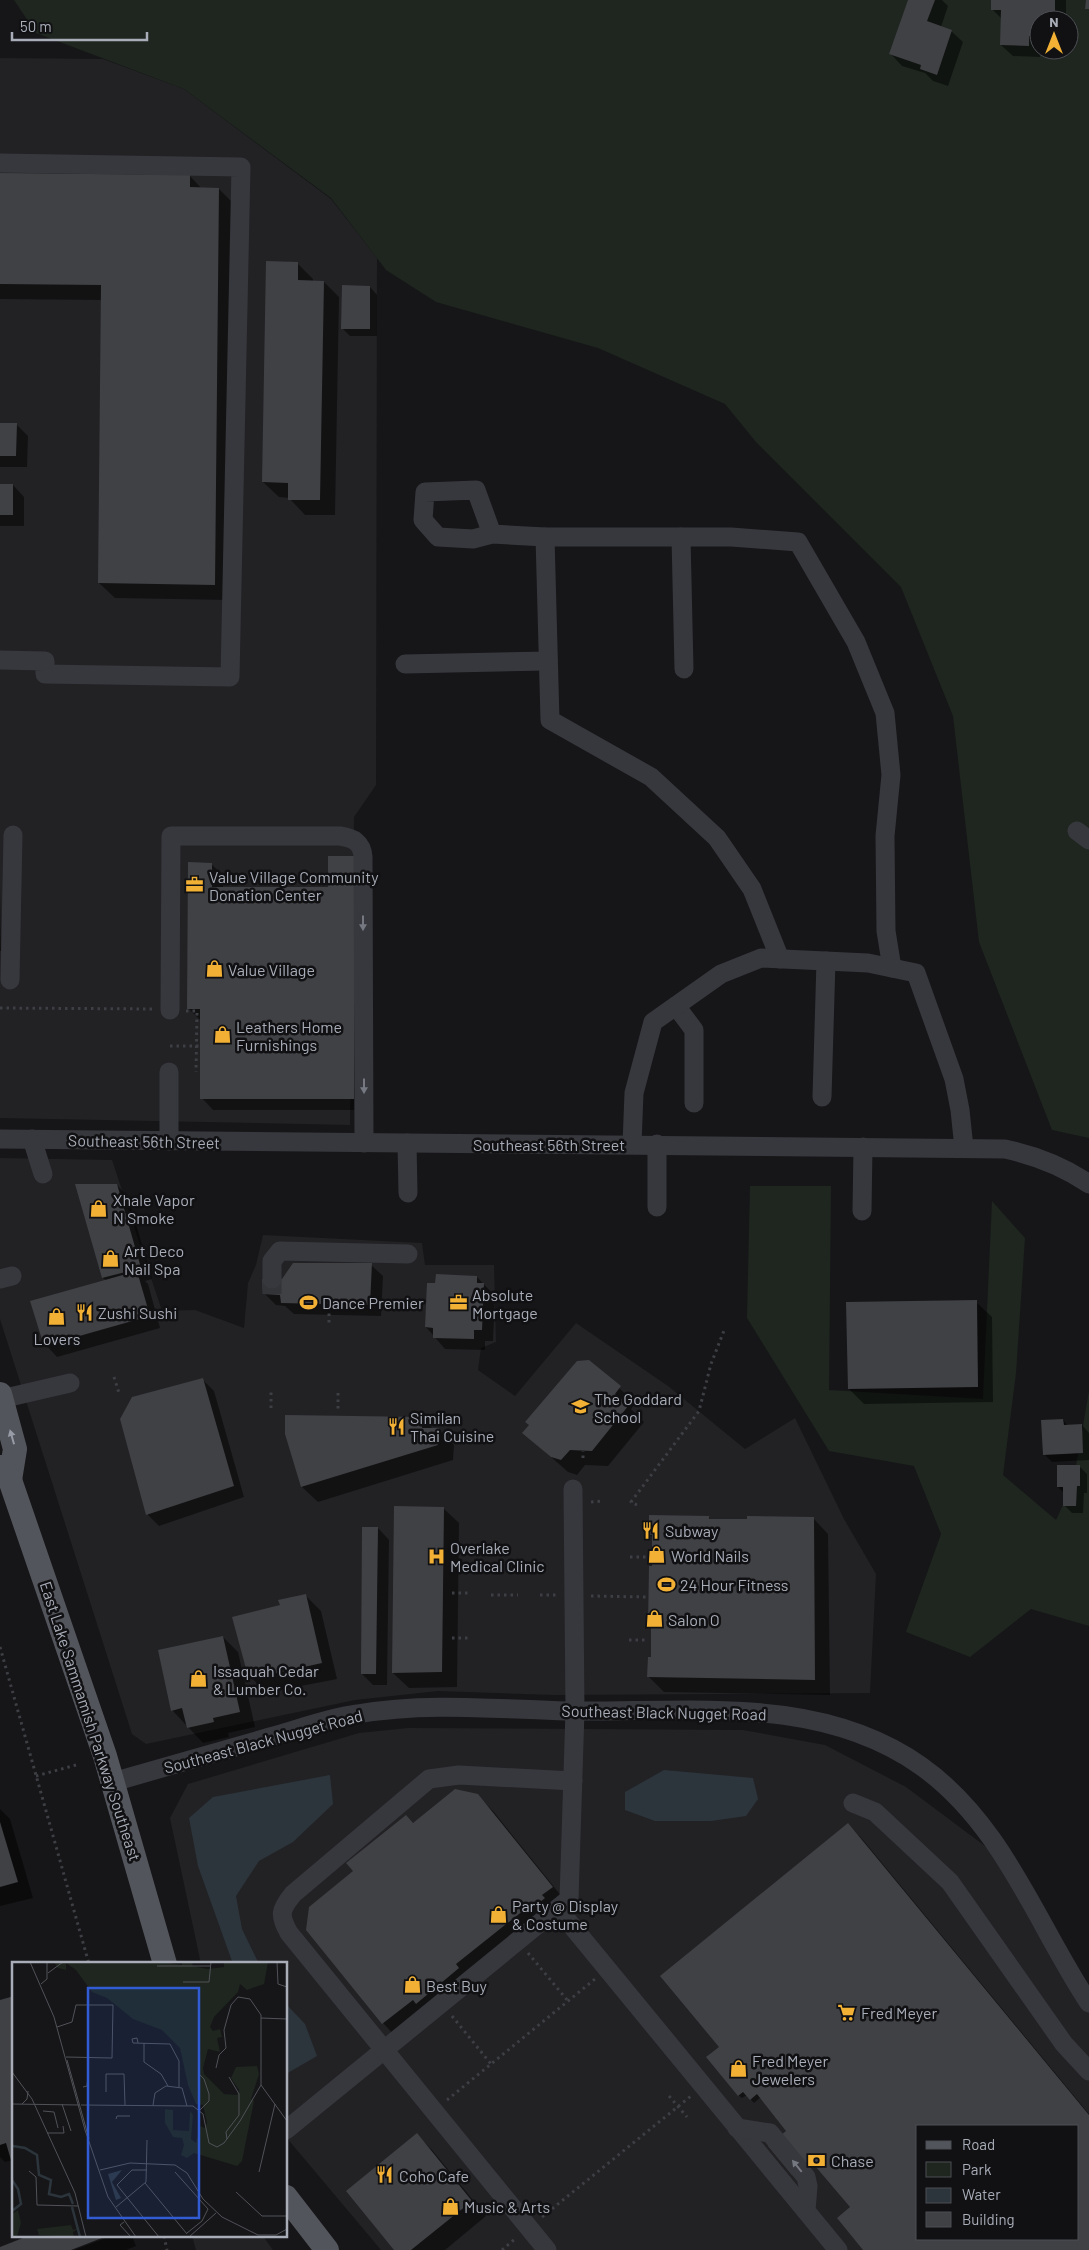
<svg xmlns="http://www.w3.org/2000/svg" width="1089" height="2250" viewBox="0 0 1089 2250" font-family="Barlow,sans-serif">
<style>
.built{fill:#222225;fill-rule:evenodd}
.green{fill:#1e261f;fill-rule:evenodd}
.water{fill:#2c353c}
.shadow{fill:#0007;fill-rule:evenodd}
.building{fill:#404145;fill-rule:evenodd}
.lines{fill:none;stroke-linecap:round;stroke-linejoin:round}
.minor-tunnel{stroke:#333438;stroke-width:19;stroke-dasharray:19 9;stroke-linecap:butt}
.path{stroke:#3d3f44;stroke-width:3;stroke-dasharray:2.5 4;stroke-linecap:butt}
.minor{stroke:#37383d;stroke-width:19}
.major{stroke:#53555c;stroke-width:24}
.oneway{fill:#757881}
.oneway2{fill:#979ba6}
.labels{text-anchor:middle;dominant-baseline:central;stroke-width:5;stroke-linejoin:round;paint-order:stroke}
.poi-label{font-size:16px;fill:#a8adb8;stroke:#111113;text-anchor:start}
.street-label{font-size:16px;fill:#a8adb8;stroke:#111113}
.inset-river{fill:none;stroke:#2c353c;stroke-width:2.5}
.inset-road{fill:none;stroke:#505258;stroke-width:1}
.view{fill:#325cd3;fill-opacity:0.15;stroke:#325cd3;stroke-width:2.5}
.inset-edge{fill:none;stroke:#a8adb8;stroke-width:2.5}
</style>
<rect width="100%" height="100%" fill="#161618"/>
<g class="built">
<polygon points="0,58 103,59 184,89 331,199 377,258 376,785 354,817 350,1125 0,1118"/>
<polygon points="0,1158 112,1160 162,1311 195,1310 244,1328 248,1283 256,1265 263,1235 422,1243 425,1265 494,1265 496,1342 481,1348 478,1370 515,1396 576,1323 668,1386 745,1449 795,1418 844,1519 876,1574 870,1693 555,1695 438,1691 355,1700 146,1744 132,1734 0,1319"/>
<path d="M408 1728 743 1730 825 1745 906 1787 997 1855 1089 2011V2250H381L286 2137V1964H201L170 1818 188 1784 359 1733ZM918 2126H1078V2239H918Z"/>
<polygon points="192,2236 263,2236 273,2250 196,2250"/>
</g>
<g class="green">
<path d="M14 0H1089V1138L1052 1130 979 942 953 716 901 587 756 442 725 404 598 348 436 302 386 270 331 198 184 89 36 33ZM1039 20H1069V50H1039Z"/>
<polygon points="750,1186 831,1186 829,1390 983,1399 992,1201 1025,1238 1016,1373 1003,1475 1056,1520 1073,1483 1089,1391 1089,1626 1031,1609 970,1657 906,1632 941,1534 914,1466 829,1451 747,1318"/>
</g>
<g class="water">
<polygon points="664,1770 753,1778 758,1799 746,1816 711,1821 655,1821 625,1810 625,1792"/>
<polygon points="330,1775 333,1804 293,1842 259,1861 236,1896 242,1929 259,1964 233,1964 198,1866 189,1818 213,1797"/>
<polygon points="286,2004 305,2024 317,2056 286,2074"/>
</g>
<g class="shadow">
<polygon points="909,0 942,0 948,6 941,27 951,31 963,42 948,86 933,81 925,73 902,66 891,54"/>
<polygon points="992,0 1066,0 1066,20 1039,20 1040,57 1013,56 1001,45 1002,19 992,9"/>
<polygon points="0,174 190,176 202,189 219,189 234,204 230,600 115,598 99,583 103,300 0,299"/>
<polygon points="298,264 313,279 313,282 324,282 339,297 335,515 305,515 289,498 279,497 263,482"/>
<polygon points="370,287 377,295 377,336 350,336 342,328"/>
<polygon points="0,424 16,424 28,436 27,467 0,467"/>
<polygon points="0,485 13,485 24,497 24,526 0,526"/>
<polygon points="354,857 365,1110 213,1110 202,1098 200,1020 189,1009 211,864 223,875 223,889 329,889"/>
<polygon points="0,885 1,951 0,951"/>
<polygon points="117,1185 128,1197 152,1279 145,1281 148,1284 160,1328 57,1357 46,1345 107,1281 103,1278"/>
<polygon points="371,1265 383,1276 381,1316 294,1314 285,1306 276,1305 265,1294 283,1281"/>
<polygon points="477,1277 495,1296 493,1341 485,1341 485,1350 445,1349 426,1327"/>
<polygon points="976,1302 992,1317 993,1402 864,1404 849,1389"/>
<polygon points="588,1361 636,1403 631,1409 644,1422 608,1466 585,1465 577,1475 568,1472 524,1433"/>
<polygon points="203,1380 214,1391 244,1497 159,1526 148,1515 121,1419"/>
<polygon points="421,1418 433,1429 438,1429 454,1445 453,1460 318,1502 302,1487 286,1434"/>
<polygon points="1063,1420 1068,1426 1082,1425 1089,1433 1089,1460 1052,1462 1044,1454"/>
<polygon points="1080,1467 1087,1474 1087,1493 1084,1493 1083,1513 1072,1513 1064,1505 1064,1493 1058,1487"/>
<polygon points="443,1508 459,1523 457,1687 409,1688 393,1673"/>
<polygon points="708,1517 711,1520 813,1518 828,1534 830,1695 664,1692 649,1677 652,1658 653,1628 649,1625 653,1538 650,1535"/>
<polygon points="378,1528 389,1540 387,1685 373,1685 362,1674"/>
<polygon points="306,1596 321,1611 337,1679 270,1692 268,1690 264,1691 249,1675 282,1606"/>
<polygon points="223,1637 238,1652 255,1727 228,1733 229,1737 203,1743 172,1710"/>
<polygon points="477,1795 493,1811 567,1903 398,2039 383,2023 308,1930 413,1824"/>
<polygon points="0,1809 10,1819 33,1898 0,1906"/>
<path d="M848 1824 863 1840 1089 2114V2250H864L852 2208 761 2097 754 2103 747 2095 742 2098 738 2095 720 2048ZM918 2126H1078V2239H918Z"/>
<polygon points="0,2002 13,2160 5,2162 0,2157"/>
<polygon points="417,2135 432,2150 486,2216 445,2250 396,2250"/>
<polygon points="789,2136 813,2164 796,2178"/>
<polygon points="111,2236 132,2236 136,2246 126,2250 74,2250"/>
</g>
<g class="building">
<polygon points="908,0 935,0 927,21 952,30 937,75 920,69 921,65 889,54"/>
<polygon points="991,0 1055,0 1055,20 1039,20 1039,36 1029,36 1029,46 1000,45 1001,10 991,10"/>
<polygon points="1086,0 1089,0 1089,9 1085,9"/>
<polygon points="0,173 190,175 190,187 219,188 215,585 98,583 101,285 0,284"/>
<polygon points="266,261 298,262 298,280 324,281 320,500 288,500 288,483 262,482"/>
<polygon points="342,285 370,286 370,329 341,329"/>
<polygon points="0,423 17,423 16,456 0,456"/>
<rect x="0" y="484" width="13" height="31"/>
<polygon points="328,856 354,856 354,1099 200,1099 200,1009 187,1009 188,862 212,863 212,887 328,887"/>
<polygon points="75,1184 117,1184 141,1268 102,1278"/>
<polygon points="293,1263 372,1263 370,1305 281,1303 280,1295 263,1294 262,1279 282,1279"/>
<polygon points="137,1271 150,1316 44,1346 30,1301"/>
<polygon points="436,1274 477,1276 477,1283 484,1283 482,1330 474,1330 474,1339 433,1338 433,1328 425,1327 427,1283 435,1283"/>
<polygon points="977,1300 978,1387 848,1389 846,1302"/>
<polygon points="589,1360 621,1386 615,1394 629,1405 592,1451 570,1450 561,1460 551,1457 522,1433 529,1425 525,1422 577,1361"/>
<polygon points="203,1378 234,1486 146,1515 120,1419 132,1397"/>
<polygon points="285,1415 422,1417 422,1428 439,1428 438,1445 301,1487 285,1434"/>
<polygon points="1063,1419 1064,1425 1082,1424 1083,1453 1043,1455 1041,1420"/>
<polygon points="1057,1465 1080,1465 1080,1486 1077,1486 1076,1506 1063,1506 1063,1487 1057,1487"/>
<polygon points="394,1506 444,1507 442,1672 392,1673"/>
<polygon points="649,1515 709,1516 709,1519 747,1519 747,1516 814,1517 815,1680 647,1677 648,1657 651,1657 651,1625 648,1625 649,1566 652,1566 652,1535 649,1535"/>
<polygon points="362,1527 378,1527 376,1674 361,1674"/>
<polygon points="306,1594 322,1663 254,1678 253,1675 248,1676 232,1617 280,1605 278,1600"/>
<polygon points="223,1636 240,1712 213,1718 214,1722 187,1728 182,1708 171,1711 158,1650"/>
<polygon points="455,1789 478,1794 553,1887 542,1895 545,1898 527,1913 524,1910 456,1964 459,1968 416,2004 413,2000 382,2024 306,1930 309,1907 353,1871 346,1863 406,1815 413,1823"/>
<polygon points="0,1822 18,1882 0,1887"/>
<path d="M848 1823 1089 2115V2250H863L837 2218 850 2207 810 2160 792 2175 768 2146 786 2131 757 2094 750 2100 743 2092 738 2096 706 2057 719 2047 660 1976ZM918 2126H1078V2239H918Z"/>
<polygon points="14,1996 14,2167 13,2167 6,2143 0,2145 0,2000"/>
<polygon points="417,2133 472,2201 411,2250 394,2250 346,2191"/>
<polygon points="28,2236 107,2236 71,2250 0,2250 0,2247"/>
</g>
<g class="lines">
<polyline class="minor-tunnel" points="272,1279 272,1294"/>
<g class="path">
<polyline points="0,1008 154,1009"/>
<polyline points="186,1011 197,1011 196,1072"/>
<polyline points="170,1046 200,1046"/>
<polyline points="329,1307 329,1324"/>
<polyline points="114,1377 119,1393"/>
<polyline points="338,1393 338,1409"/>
<polyline points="271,1408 271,1392"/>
<polyline points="583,1458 583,1451"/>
<polyline points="591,1502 604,1501"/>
<polyline points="637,1505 631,1502 699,1411 711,1364 725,1328"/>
<polyline points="630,1557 646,1557"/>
<polyline points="452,1567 470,1567"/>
<polyline points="452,1593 469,1593"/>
<polyline points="491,1595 518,1595"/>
<polyline points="540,1595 557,1595"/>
<polyline points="591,1596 646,1597"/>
<polyline points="452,1638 469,1638"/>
<polyline points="629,1640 646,1640"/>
<polyline points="0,1647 89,1964"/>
<polyline points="36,1776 76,1765"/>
<polyline points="528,1953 568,2001"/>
<polyline points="452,2016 491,2064"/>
<polyline points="669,2096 687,2117"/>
<polyline points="447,2100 595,1979"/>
<polyline points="542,2217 691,2096"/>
<polyline points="164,2236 167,2250"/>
<polyline points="502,2250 515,2239"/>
</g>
<g class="minor">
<polyline points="0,163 241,167 230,677 45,674 45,661 0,660"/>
<polyline points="492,534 476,490 425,492 423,520 438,537 473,539 492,534 545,537 731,537 798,542 856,642 885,713 891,775 885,836 886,931 892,968"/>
<polyline points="545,537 550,720 651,777 717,838 752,889 780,959"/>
<polyline points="681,537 684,669"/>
<polyline points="405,664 548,661"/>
<polyline points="1077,831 1089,840"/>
<polyline points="10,980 13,835"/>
<polyline points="676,1006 694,1030 694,1103"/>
<path d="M170 1010 171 836H340C353 838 362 842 363 857L364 1143"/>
<polyline points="822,1097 826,961"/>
<path d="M0 1139 1005 1149C1037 1156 1063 1166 1089 1184"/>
<polyline points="32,1139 43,1174"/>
<polyline points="169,1141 169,1072"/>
<polyline points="407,1143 408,1193"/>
<polyline points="632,1144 634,1093 653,1022 721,974 761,958 868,963 916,973 954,1079 960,1110 964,1148"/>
<polyline points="657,1144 657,1207"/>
<polyline points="862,1211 863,1147"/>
<polyline points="0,1279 12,1276"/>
<polyline points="272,1279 272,1261 280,1251 408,1254"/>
<polyline points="1,1399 70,1383"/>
<path d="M113 1782C166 1767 218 1752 270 1737 299 1729 328 1718 357 1714 426 1702 497 1709 566 1711 685 1713 818 1693 921 1766 1003 1824 1036 1923 1089 2003"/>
<polyline points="853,1803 875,1812 950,1882 1064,2044 1089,2071"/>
<polyline points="558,1909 838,2250"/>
<polyline points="737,2128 770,2133 806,2177 808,2186 806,2211"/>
<polyline points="286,2130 569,1899 575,1711 573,1489"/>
<path d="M547 2250 289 1933C279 1915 280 1910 293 1894L429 1779 459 1775 573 1781"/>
</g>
<g class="major">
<polyline points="0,1394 15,1449 10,1480"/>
<polyline points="0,1467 10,1480 105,1756 165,1964"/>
<polyline points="286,2197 327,2250"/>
</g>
</g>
<defs><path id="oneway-solid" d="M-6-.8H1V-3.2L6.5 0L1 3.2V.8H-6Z" transform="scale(1.25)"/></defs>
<g class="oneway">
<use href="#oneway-solid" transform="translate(363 923) rotate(90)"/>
<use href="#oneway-solid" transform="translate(364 1086) rotate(90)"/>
<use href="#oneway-solid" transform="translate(797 2166) rotate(-129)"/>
</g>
<use class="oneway2" href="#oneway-solid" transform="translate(12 1437) rotate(-106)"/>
<defs>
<symbol id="office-bare" viewBox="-9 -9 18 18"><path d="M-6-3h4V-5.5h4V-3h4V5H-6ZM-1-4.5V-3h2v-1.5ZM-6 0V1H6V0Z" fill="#f2b134" stroke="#111113" stroke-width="2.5" paint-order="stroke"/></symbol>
<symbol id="shop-bare" viewBox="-9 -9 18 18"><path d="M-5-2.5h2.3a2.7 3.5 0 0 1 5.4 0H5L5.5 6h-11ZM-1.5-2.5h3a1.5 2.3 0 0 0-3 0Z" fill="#f2b134" stroke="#111113" stroke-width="2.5" paint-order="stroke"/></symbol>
<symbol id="stadium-bare" viewBox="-9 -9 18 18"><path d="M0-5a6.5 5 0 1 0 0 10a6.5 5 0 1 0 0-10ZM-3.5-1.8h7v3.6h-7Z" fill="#f2b134" stroke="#111113" stroke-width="2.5" paint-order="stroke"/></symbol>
<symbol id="restaurant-bare" viewBox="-9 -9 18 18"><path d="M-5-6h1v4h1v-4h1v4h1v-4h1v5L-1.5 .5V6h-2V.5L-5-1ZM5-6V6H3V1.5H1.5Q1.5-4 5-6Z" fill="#f2b134" stroke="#111113" stroke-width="2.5" paint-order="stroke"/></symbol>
<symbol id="school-bare" viewBox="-9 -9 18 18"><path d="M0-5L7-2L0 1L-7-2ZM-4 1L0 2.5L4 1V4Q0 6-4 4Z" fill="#f2b134" stroke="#111113" stroke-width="2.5" paint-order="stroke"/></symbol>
<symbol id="hospital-bare" viewBox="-9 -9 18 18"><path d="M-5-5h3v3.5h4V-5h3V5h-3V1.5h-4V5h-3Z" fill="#f2b134" stroke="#111113" stroke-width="2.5" paint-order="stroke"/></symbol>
<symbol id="supermarket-bare" viewBox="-9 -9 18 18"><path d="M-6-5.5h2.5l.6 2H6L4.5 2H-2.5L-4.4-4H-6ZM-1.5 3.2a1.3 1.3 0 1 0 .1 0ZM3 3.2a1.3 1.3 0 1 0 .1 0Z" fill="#f2b134" stroke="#111113" stroke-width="2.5" paint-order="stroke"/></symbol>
<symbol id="bank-bare" viewBox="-9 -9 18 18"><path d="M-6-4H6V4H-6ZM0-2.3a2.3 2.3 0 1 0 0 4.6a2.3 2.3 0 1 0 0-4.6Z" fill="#f2b134" stroke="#111113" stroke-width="2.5" paint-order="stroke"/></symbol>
</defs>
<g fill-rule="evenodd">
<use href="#office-bare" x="182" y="872" width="25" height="25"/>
<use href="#shop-bare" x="202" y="956" width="25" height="25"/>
<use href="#shop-bare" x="210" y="1022" width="25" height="25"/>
<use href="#shop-bare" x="86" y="1196" width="25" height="25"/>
<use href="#shop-bare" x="98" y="1246" width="25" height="25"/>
<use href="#stadium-bare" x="296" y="1290" width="25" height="25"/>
<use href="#office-bare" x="446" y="1290" width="25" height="25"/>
<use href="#restaurant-bare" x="72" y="1300" width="25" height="25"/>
<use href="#shop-bare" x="44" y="1304" width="25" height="25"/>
<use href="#school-bare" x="568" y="1394" width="25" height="25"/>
<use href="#restaurant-bare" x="384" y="1414" width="25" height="25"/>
<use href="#restaurant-bare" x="638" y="1518" width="25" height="25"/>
<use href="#shop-bare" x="644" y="1542" width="25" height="25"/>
<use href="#hospital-bare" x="424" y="1544" width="25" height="25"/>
<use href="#stadium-bare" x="654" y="1572" width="25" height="25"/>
<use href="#shop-bare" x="642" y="1606" width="25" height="25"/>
<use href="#shop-bare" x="186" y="1666" width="25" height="25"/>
<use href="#shop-bare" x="486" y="1902" width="25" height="25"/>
<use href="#shop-bare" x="400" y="1972" width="25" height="25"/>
<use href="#supermarket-bare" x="834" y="2000" width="25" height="25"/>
<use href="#shop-bare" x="726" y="2056" width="25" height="25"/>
<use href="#bank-bare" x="804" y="2148" width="25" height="25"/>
<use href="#restaurant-bare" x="372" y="2162" width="25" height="25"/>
<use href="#shop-bare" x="438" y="2194" width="25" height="25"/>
</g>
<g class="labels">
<g class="poi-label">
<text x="209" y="876">Value Village Community<tspan x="209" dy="18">Donation Center</tspan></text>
<text x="228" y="969">Value Village</text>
<text x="236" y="1026">Leathers Home<tspan x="236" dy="18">Furnishings</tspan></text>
<text x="113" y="1199">Xhale Vapor<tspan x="113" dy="18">N Smoke</tspan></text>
<text x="124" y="1250">Art Deco<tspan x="124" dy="18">Nail Spa</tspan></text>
<text x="472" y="1294">Absolute<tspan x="472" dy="18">Mortgage</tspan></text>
<text x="322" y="1302">Dance Premier</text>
<text x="98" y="1312">Zushi Sushi</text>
<text x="57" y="1338" text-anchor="middle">Lovers</text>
<text x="594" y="1398">The Goddard<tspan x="594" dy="18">School</tspan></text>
<text x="410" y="1417">Similan<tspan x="410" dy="18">Thai Cuisine</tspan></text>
<text x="665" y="1530">Subway</text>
<text x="450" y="1547">Overlake<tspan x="450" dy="18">Medical Clinic</tspan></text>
<text x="671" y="1555">World Nails</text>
<text x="680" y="1584">24 Hour Fitness</text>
<text x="668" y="1619">Salon O</text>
<text x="213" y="1670">Issaquah Cedar<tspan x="213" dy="18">&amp; Lumber Co.</tspan></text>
<text x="512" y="1905">Party @ Display<tspan x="512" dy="18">&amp; Costume</tspan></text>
<text x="426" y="1985">Best Buy</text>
<text x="861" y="2012">Fred Meyer</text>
<text x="752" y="2060">Fred Meyer<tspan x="752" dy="18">Jewelers</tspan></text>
<text x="831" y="2160">Chase</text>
<text x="399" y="2175">Coho Cafe</text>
<text x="464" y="2206">Music &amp; Arts</text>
</g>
<g class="street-label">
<text transform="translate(144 1141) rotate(1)">Southeast 56th Street</text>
<text x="549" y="1144">Southeast 56th Street</text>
<text transform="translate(664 1712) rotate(1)">Southeast Black Nugget Road</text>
<text transform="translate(91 1721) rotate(72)">East Lake Sammamish Parkway Southeast</text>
<text transform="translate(263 1741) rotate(-15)">Southeast Black Nugget Road</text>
</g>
</g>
<g transform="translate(12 1962)">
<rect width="275" height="275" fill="#161618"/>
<path d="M42 0H151L170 3V0H181L180 4 196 7 212 5V0H256L252 22 235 28 228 22 226 30 202 55 198 65 201 69 208 67 210 75 205 76 208 90 196 87 191 106 192 112 212 132 225 133 227 128 219 116 224 105 245 104 247 112 239 137 242 139 230 199 225 204 182 191 175 196 169 193 172 183 170 176 161 175 153 161V147L161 148V168L177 169 178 149 181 153 179 177 184 181 188 164 193 166 195 161 191 143 184 142 176 123 168 86 150 68 121 57 95 36 80 30 64 8 54 1V8L46 6ZM6 248 9 261 5 275H0V252ZM59 263 61 268 69 265 61 270 62 275 27 273 25 267Z" fill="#1e261f"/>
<path d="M110 208 100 220 109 236 104 238 96 212Z" fill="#2c353c"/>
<path class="inset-river" d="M1 184 13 186 25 193 27 213 39 218 37 232 49 235 57 232 61 242M0 218 6 227 9 242 0 249M60 245 68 275"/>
<path class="inset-road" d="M18 0 42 55 73 168 96 235 124 275M265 0 266 22 275 25M145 4H198M36 11 51 0M171 20H197L199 0M29 22 35 17V0M249 56 275 57M45 65 60 60 64 43H101L100 96 54 95M126 81 125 76 120 77 121 81 158 82 167 99V125M132 81V100L149 112 156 124M55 98 77 177M204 106 207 93 214 86 212 68 219 43 226 35 238 37 249 53V123M0 110 20 137 63 231 74 275M186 111 192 117 197 132V139L188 148M249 123 275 159M71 125 75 124 76 112M94 130V112H112L113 143M0 142 67 143M10 142 15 137 16 129M50 142 59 169M69 143 181 144 191 152 197 181 205 185 212 181 228 159 249 123M141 143 143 131 154 124 170 126 175 144M31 149 42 150 46 166M104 157 105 154H118M35 171H52L51 164M215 177 214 170 227 153V132L217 115M88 208 118 201 163 203 175 211 191 237 210 255 246 273H264L275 267M135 208H120L105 223 147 275M17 209 24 215 25 243 66 244M163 210 196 247 190 259M247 210 263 142M133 221 175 272M224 230 250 254H275M104 245 134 220 135 178M112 260 108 263 119 275M175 271 190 259M177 275 204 251"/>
<path class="view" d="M76 26H187V256H76Z"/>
<rect width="275" height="275" class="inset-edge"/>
</g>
<rect x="916" y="2125" width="162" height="115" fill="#111113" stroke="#4d4f55"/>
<rect x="926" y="2141" width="25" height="8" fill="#53555c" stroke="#4d4f55"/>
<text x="962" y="2150" font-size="15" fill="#a8adb8">Road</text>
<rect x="926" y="2162" width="25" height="15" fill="#1e261f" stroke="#4d4f55"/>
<text x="962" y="2175" font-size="15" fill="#a8adb8">Park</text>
<rect x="926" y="2188" width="25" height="15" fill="#2c353c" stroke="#4d4f55"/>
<text x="962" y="2200" font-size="15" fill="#a8adb8">Water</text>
<rect x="926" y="2212" width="25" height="15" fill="#404145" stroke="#4d4f55"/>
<text x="962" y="2225" font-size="15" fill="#a8adb8">Building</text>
<g transform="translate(1054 35)"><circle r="24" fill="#111113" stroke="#4d4f55"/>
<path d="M0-4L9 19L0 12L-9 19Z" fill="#f2b134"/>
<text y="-8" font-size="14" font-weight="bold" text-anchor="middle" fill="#a8adb8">N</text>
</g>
<path d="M12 32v8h135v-8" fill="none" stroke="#a8adb8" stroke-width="2.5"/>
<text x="20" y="32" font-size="15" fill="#a8adb8" stroke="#111113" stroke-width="4" paint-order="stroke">50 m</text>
</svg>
